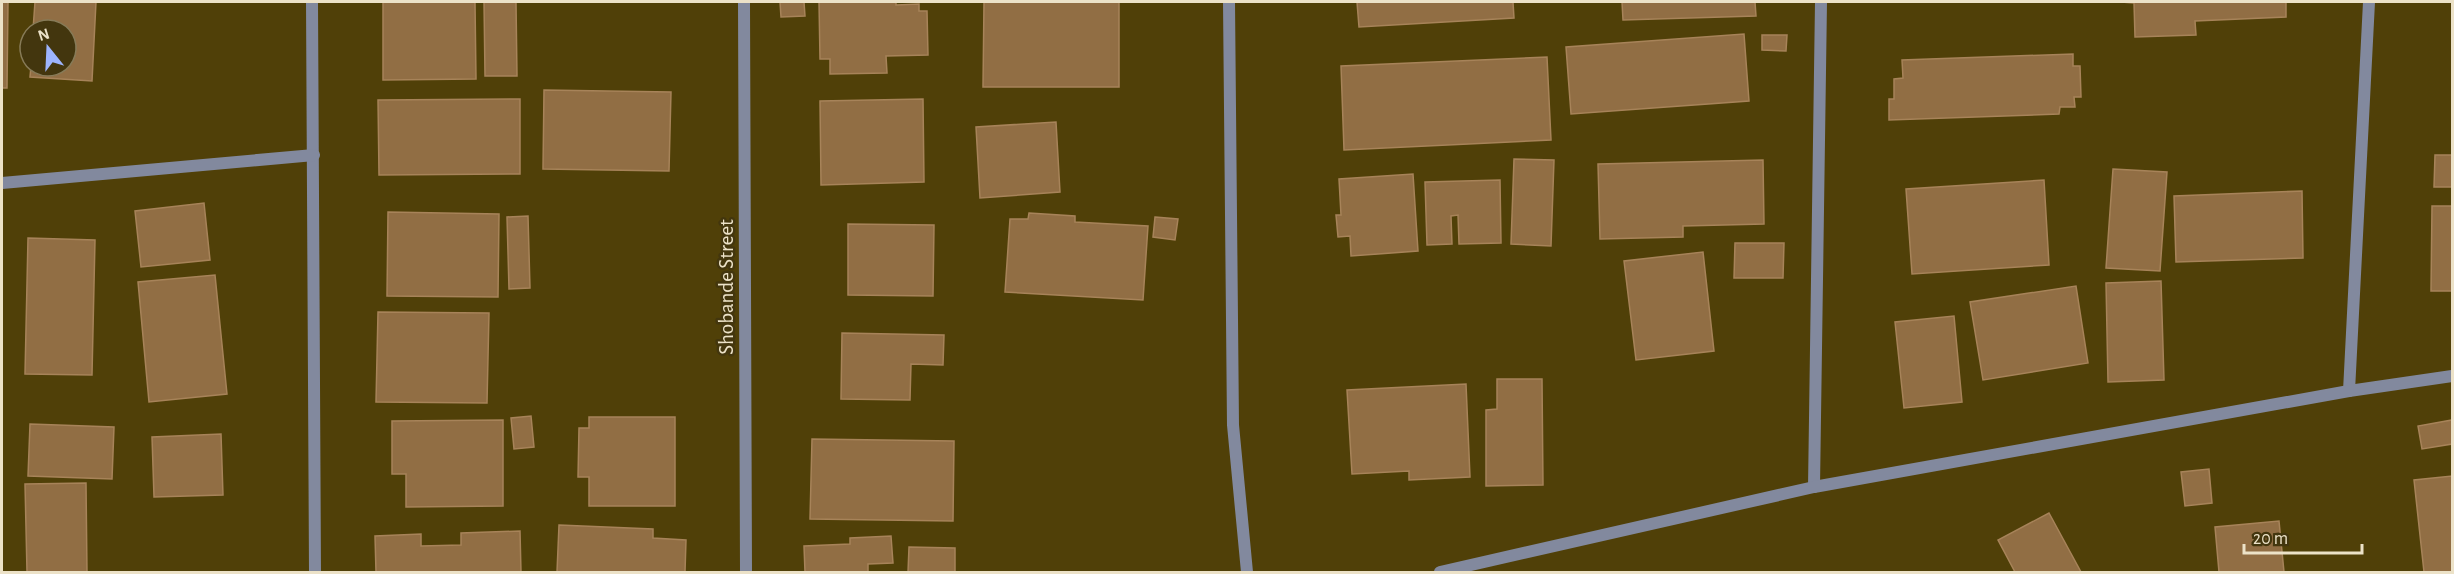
<svg xmlns="http://www.w3.org/2000/svg" width="2454" height="574" viewBox="0 0 2454 574" font-family="'Alegreya Sans',sans-serif">
<style>
.building{fill:#916e44;stroke:#a78359;stroke-width:1.5}
.lines{fill:none;stroke-linecap:round;stroke-linejoin:round}
.street{stroke:#82899e;stroke-width:12}
.labels{text-anchor:middle;dominant-baseline:central;stroke-width:5;stroke-linejoin:round;paint-order:stroke}
.street-label{font-size:21px;fill:#ece2c8;stroke:#43360e}
</style>
<rect width="100%" height="100%" fill="#504008"/>
<g class="building">
<polygon points="2,2 8,2 7,88 2,88"/>
<polygon points="35,2 96,2 92,81 30,77 31,66 66,66 66,30 33,30"/>
<polygon points="383,2 475,2 476,79 383,80"/>
<polygon points="484,2 516,2 517,76 485,76"/>
<polygon points="780,2 804,2 805,16 781,17"/>
<polygon points="819,2 896,2 896,5 919,4 919,11 927,11 928,55 886,56 887,73 830,74 830,59 820,59"/>
<polygon points="984,2 1119,2 1119,87 983,87"/>
<polygon points="1357,2 1513,2 1514,18 1359,27"/>
<polygon points="1622,2 1755,2 1756,16 1623,20"/>
<polygon points="2121,2 2286,2 2286,17 2195,21 2196,35 2135,37 2134,3"/>
<polygon points="1744,34 1749,101 1571,114 1566,47"/>
<polygon points="1762,35 1787,35 1786,51 1762,50"/>
<polygon points="2073,54 2073,66 2080,66 2081,97 2074,97 2075,107 2060,107 2059,114 1889,120 1889,99 1894,99 1894,79 1903,78 1902,60"/>
<polygon points="1547,57 1551,140 1344,150 1341,66"/>
<polygon points="544,90 671,92 669,171 543,169"/>
<polygon points="520,99 520,174 379,175 378,100"/>
<polygon points="923,99 924,182 821,185 820,101"/>
<polygon points="1056,122 1060,192 980,198 976,127"/>
<polygon points="2435,155 2452,155 2452,187 2434,187"/>
<polygon points="1514,159 1554,160 1551,246 1511,244"/>
<polygon points="1763,160 1764,224 1683,226 1683,237 1600,239 1598,164"/>
<polygon points="2113,169 2167,172 2160,271 2106,268"/>
<polygon points="1413,174 1418,251 1351,256 1350,236 1338,237 1336,215 1341,215 1339,179"/>
<polygon points="1500,180 1501,243 1459,244 1458,215 1451,216 1452,244 1427,245 1425,182"/>
<polygon points="2044,180 2049,265 1912,274 1906,189"/>
<polygon points="2302,191 2303,258 2176,262 2174,196"/>
<polygon points="204,203 210,260 141,267 135,211"/>
<polygon points="2432,206 2452,206 2452,291 2431,291"/>
<polygon points="388,212 499,214 498,297 387,296"/>
<polygon points="1029,213 1075,216 1075,222 1148,226 1143,300 1005,292 1010,219 1028,219"/>
<polygon points="528,216 530,288 509,289 507,217"/>
<polygon points="1155,217 1178,219 1175,240 1153,237"/>
<polygon points="848,224 934,225 933,296 848,295"/>
<polygon points="28,238 95,240 92,375 25,374"/>
<polygon points="1735,243 1784,243 1783,278 1734,278"/>
<polygon points="1703,252 1714,351 1636,360 1624,261"/>
<polygon points="215,275 227,394 149,402 138,282"/>
<polygon points="2161,281 2164,380 2108,382 2106,283"/>
<polygon points="2076,286 2088,363 1983,380 1970,302"/>
<polygon points="378,312 489,313 487,403 376,402"/>
<polygon points="1954,316 1962,402 1904,408 1895,322"/>
<polygon points="842,333 944,335 943,365 911,364 910,400 841,399"/>
<polygon points="1497,379 1542,379 1543,485 1486,486 1486,410 1497,409"/>
<polygon points="1466,384 1470,477 1409,480 1409,471 1352,474 1347,390"/>
<polygon points="531,416 534,447 514,449 511,418"/>
<polygon points="589,417 675,417 675,506 589,506 589,477 578,477 579,428 589,428"/>
<polygon points="503,420 503,506 406,507 406,474 392,474 392,421"/>
<polygon points="2452,420 2452,444 2422,449 2418,426"/>
<polygon points="30,424 114,427 112,479 28,476"/>
<polygon points="221,434 223,495 154,497 152,437"/>
<polygon points="812,439 954,441 953,521 810,519"/>
<polygon points="2209,469 2212,503 2185,506 2181,472"/>
<polygon points="2452,476 2452,572 2424,572 2414,480"/>
<polygon points="86,483 87,572 27,572 25,484"/>
<polygon points="2049,513 2081,572 2015,572 1998,540"/>
<polygon points="2279,521 2284,572 2219,572 2215,527"/>
<polygon points="559,525 653,529 653,538 686,540 685,572 557,572"/>
<polygon points="520,531 521,572 376,572 375,536 421,534 421,546 461,545 461,533"/>
<polygon points="891,536 893,563 868,564 868,572 805,572 804,546 850,544 850,538"/>
<polygon points="909,547 955,548 955,572 908,572"/>
</g>
<g class="lines">
<g class="street">
<polyline points="312,2 315,572"/>
<polyline points="744,2 746,572"/>
<polyline points="1229,2 1233,425 1247,572"/>
<polyline points="2,183 314,155"/>
<polyline points="2349,391 2369,2"/>
<polyline points="1814,487 1821,2"/>
<polyline points="1440,572 1814,487 2349,391 2452,376"/>
</g>
</g>
<g class="labels">
<g class="street-label">
<text transform="translate(726 287) rotate(-90)">Shobande Street</text>
</g>
</g>
<rect width="2454" height="574" fill="none" stroke="#ece2c8" stroke-width="6"/>
<g transform="translate(48 48) rotate(342)"><circle r="28" fill="#43360e" stroke="#877b58" stroke-width="1.5"/>
<path d="M0-4.5L10 22L0 15L-10 22Z" fill="#9db4fd"/>
<text y="-9" font-size="16" font-weight="bold" text-anchor="middle" fill="#ece2c8">N</text>
</g>
<path d="M2244 544v9h118v-9" fill="none" stroke="#ece2c8" stroke-width="3"/>
<text x="2253" y="544" font-size="18" fill="#ece2c8" stroke="#43360e" stroke-width="4.5" paint-order="stroke">20 m</text>
</svg>
